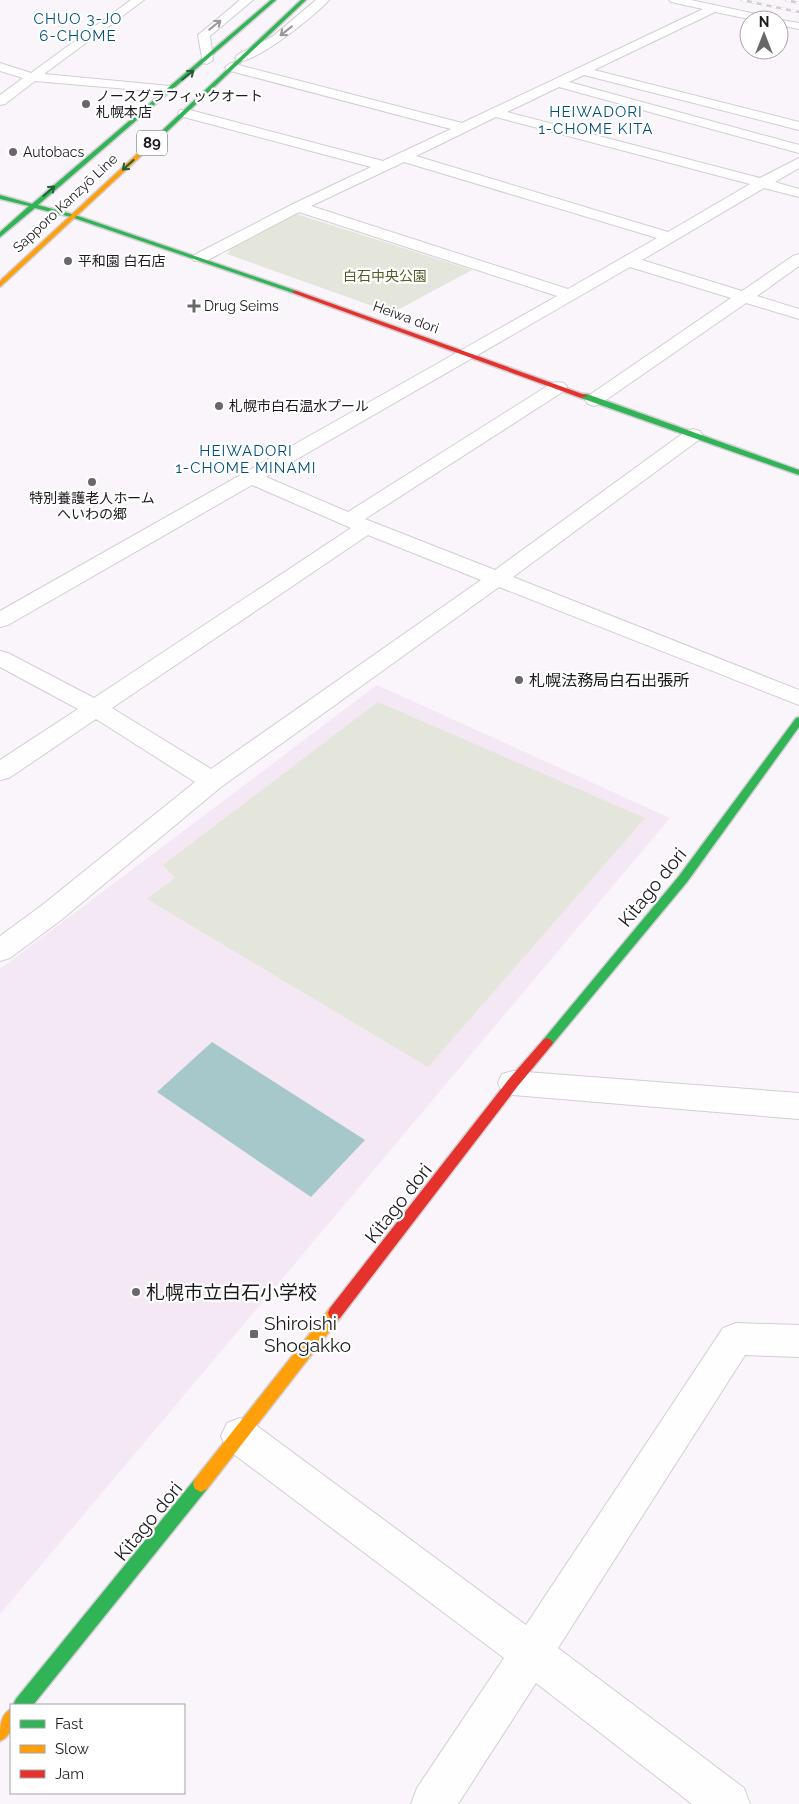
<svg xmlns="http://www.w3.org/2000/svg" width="799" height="1804" viewBox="0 0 799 1804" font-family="Raleway,'Noto Sans JP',sans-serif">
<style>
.built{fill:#f3e8f3}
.green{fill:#e4e6db}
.water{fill:#a6c8ca}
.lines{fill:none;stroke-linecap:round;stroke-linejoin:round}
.street-casing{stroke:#d2ced3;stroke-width:2}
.fast-casing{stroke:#d2ced3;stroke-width:3}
.slow-casing{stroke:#d2ced3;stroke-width:3}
.jam-casing{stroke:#d2ced3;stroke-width:3}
.street{fill:#fefefe;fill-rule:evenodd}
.fast{fill:#30b455;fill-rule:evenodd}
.slow{fill:#ff9f0a;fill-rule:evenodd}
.jam{fill:#e5322d;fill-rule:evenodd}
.rail-casing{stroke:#d0ced0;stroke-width:2.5}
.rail{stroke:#fff;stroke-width:2;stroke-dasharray:5;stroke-linecap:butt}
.oneway{stroke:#999799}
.oneway2{stroke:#265f36}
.poi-dot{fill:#6a676b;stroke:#fff;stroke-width:2}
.labels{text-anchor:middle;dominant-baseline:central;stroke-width:4.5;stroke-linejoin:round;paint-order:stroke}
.far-poi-label{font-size:14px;fill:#1d1a1d;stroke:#fff;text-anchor:start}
.far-street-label{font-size:14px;fill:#1d1a1d;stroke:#fff}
.far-park-label{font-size:14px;fill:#515d23;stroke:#fff}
.far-neighbourhood-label{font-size:15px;letter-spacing:1px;fill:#01517e;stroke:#fff}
.shield{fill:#fff;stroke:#615f61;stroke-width:1}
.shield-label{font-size:15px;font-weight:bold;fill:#1d1a1d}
.poi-label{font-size:16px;fill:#1d1a1d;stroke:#fff;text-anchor:start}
.near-street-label{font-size:19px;fill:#1d1a1d;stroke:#fff}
.near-poi-label{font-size:19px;fill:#1d1a1d;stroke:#fff;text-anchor:start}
</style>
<rect width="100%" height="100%" fill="#faf5fb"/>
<polygon class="built" points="377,685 670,818 0,1614 0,969"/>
<g class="green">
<polygon points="297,214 472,270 392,313 227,254 232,247"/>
<polygon points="378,702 645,818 428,1067 147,899 175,878 163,865"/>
</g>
<polygon class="water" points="212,1042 365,1140 311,1197 157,1092"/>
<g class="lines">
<defs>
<g id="street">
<polygon points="131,0 144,0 44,74 170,86 174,87 176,90 174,93 35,81 5,104 0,105 0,95 23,78 0,71 0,63 31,73"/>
<polygon points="240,0 253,0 210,36 213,60 207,64 203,63 198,35"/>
<path d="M316 0H329C317 14 254 65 237 61L235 58 237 55 272 37Z"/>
<path d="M669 0H691L770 17 775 19 799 23V29L779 25V20H754L715 12 594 70 799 122V130L584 75 569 82 799 145V153L559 87 507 112 760 178 799 158V168L775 182 799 189V197L764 188 642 260 742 291 793 256 799 254V266L757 296 799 309V319L746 303 600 404 594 406 588 404 585 400 588 396 731 298 630 267 266 477 348 512 552 383 558 382 564 383 567 387 564 391 365 519 495 570 686 431 693 429 700 431 702 435 700 439 513 577 799 690V705L499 587 221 787 61 920 10 958 0 961V936L41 906 195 782 96 719 9 778 0 780V760L78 709 0 667V651L8 653 94 698 351 528 252 485 8 625 0 627V611L557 296 299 212 206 261H194L192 258 194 255 293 204 371 167 180 116 178 113 180 110H190L383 161 451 129 227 70 225 67 231 63 462 123 703 9 671 2ZM496 117 750 184 668 232 416 156ZM404 162 657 238 568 289 311 206ZM368 535 481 580 211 769 112 708Z"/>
<polygon points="513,1071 799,1093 799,1119 513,1095 502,1092 498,1083 502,1074"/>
<polygon points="736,1323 799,1325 799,1357 745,1355 558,1648 744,1788 750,1804 692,1804 536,1683 458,1804 411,1804 417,1788 504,1658 227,1449 221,1436 227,1423 240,1418 253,1423 526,1625 723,1328"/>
</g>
<g id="fast">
<polygon points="271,0 276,0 38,205 75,215 297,291 297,293 293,293 71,217 35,208 0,237 0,232 29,206 0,199 0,195 32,204"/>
<polygon points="301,0 306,0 155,143 151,143 151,141"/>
<polygon points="581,394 587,394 799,470 799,475 581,398"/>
<polygon points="799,717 799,727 687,882 551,1046 543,1046 541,1043 543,1040 679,876 796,718"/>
<polygon points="201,1476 207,1479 209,1484 207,1489 33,1705 13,1705 16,1699 195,1479"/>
</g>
<g id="slow">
<polygon points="151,141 156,142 0,287 0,281"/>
<polygon points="335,1307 340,1308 342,1313 340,1318 207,1489 201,1492 195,1489 193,1484 195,1479 330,1308"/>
<path d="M11 1709C12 1722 14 1735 0 1741 0 1727 0 1715 11 1709Z"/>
</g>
<g id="jam">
<polygon points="293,291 297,291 588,396 581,398 293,293"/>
<polygon points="547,1038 551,1040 553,1043 551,1046 517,1087 340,1318 335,1319 330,1318 328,1313 330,1308 509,1079 543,1040"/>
</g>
</defs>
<use href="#street" class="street-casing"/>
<use href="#fast" class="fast-casing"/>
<use href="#slow" class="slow-casing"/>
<use href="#jam" class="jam-casing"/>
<use href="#street" class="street"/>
<use href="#fast" class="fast"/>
<use href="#slow" class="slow"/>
<use href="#jam" class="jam"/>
<defs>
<g id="rail">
<polyline points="742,0 799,12"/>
<polyline points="786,0 799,3"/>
</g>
</defs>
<use href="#rail" class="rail-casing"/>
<use href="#rail" class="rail"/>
</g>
<defs><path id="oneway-shaft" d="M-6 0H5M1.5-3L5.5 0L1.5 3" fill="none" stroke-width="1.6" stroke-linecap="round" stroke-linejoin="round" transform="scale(1.25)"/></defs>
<g class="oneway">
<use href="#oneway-shaft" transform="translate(215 25) rotate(-39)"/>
<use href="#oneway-shaft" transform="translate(286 31) rotate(142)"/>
</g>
<g class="oneway2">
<use href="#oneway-shaft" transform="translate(188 75) rotate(-39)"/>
<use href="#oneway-shaft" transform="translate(128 165) rotate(138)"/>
<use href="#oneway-shaft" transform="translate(49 191) rotate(-41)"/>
</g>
<g class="poi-dot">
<circle cx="86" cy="104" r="5"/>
<circle cx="13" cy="152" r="5"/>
<circle cx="68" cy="261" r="5"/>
<path d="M191.5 298.5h5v5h5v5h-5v5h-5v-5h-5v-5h5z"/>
<circle cx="219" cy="406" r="5"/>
<circle cx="92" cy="482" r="5"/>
<circle cx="519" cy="680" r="5"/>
<circle cx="136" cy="1292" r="5"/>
<rect x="249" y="1329" width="10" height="10" rx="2.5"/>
</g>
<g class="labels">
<g class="far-poi-label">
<text x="96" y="96">ノースグラフィックオート<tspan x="96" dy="16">札幌本店</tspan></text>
<text x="23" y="152">Autobacs</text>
<text x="78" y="261">平和園 白石店</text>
<text x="204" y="306">Drug Seims</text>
<text x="229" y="406">札幌市白石温水プール</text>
<text x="92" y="498" text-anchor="middle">特別養護老人ホーム<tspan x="92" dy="16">へいわの郷</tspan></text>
</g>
<g class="far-street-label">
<text transform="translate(65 203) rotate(-43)">Sapporo Kanzyō Line</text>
<text transform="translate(406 317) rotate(20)">Heiwa dori</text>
</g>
<g class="far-park-label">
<text x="385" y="276">白石中央公園</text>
</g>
<g class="far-neighbourhood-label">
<text x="78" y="19">CHUO 3-JO<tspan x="78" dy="17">6-CHOME</tspan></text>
<text x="596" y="112">HEIWADORI<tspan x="596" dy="17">1-CHOME KITA</tspan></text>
<text x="246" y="451">HEIWADORI<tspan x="246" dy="17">1-CHOME MINAMI</tspan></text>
</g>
<rect class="shield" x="137" y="130.5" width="30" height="25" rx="4"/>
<g class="shield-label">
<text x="152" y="143">89</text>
</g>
<g class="poi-label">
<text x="529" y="680">札幌法務局白石出張所</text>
</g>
<g class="near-street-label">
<text transform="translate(652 887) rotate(-51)">Kitago dori</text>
<text transform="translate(398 1203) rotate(-52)">Kitago dori</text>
<text transform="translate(148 1521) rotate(-51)">Kitago dori</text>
</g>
<g class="near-poi-label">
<text x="146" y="1292">札幌市立白石小学校</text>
<text x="264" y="1323">Shiroishi<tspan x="264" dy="22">Shogakko</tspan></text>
</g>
</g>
<rect x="10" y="1704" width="175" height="90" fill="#ffffff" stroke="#a5a3a5"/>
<rect x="20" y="1720" width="25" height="8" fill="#30b455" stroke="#a5a3a5"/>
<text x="55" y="1729" font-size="15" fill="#1d1a1d">Fast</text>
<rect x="20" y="1745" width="25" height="8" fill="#ff9f0a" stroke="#a5a3a5"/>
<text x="55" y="1754" font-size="15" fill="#1d1a1d">Slow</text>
<rect x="20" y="1770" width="25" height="8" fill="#e5322d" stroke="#a5a3a5"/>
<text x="55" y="1779" font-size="15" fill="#1d1a1d">Jam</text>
<g transform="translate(764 35)"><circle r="24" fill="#ffffff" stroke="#a5a3a5"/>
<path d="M0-4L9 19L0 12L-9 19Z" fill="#6a676b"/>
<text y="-8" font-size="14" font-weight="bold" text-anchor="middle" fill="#1d1a1d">N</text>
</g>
</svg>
